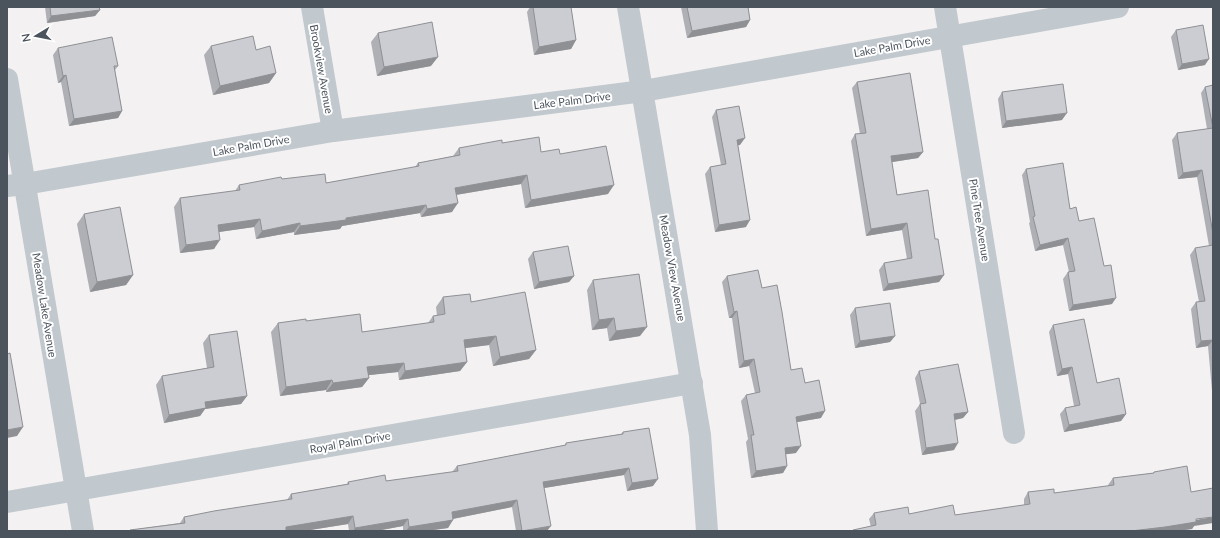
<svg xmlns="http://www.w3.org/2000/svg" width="1220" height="538" viewBox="0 0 1220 538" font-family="Lato,sans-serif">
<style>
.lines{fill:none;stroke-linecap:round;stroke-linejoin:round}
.street{stroke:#c1c8ce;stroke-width:22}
.wall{fill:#afb0b5}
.shaded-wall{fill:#8f9094}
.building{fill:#cccdd3;stroke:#8f9094}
.labels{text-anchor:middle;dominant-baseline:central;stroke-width:4;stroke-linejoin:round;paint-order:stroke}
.street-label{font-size:11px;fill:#4b535d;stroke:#fff}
</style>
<rect width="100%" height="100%" fill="#f3f1f1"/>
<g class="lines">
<g class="street">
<polyline points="312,7 333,131"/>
<polyline points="628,7 700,435 707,531"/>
<polyline points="945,7 1014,433"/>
<polyline points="7,79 83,531"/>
<polyline points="7,186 25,184 333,131 643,91 1118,7"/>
<polyline points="7,502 692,383"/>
</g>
</g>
<g class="wall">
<polygon points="45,7 99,7 100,10 95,16 47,23"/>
<polygon points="530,7 571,7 576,40 571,49 534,55 527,12"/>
<polygon points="681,7 748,7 750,20 746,27 687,38"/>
<polygon points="1176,30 1205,65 1178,70 1171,37"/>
<polygon points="378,33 431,66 377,76 371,42"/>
<polygon points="211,46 256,50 276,73 269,83 213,95 204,55"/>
<polygon points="58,48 118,66 115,70 122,111 118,118 69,126 61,82 58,83 53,55"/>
<polygon points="857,82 923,152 918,158 892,162 897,195 935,239 944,275 939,282 883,291 879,270 884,263 907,259 902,230 866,236 851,141 855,134 860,134 852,88"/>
<polygon points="1213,85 1213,402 1208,346 1196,348 1191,309 1196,302 1199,302 1190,255 1195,248 1209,246 1197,177 1178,179 1172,140 1177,133 1207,129 1201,93 1205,87"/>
<polygon points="1002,92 1062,120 1002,128 998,99"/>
<polygon points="716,110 740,145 738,145 746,227 715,232 705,174 710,167 721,165 712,117"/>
<polygon points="502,143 541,152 608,194 525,208 521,184 456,195 452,212 421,217 420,213 342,226 340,229 294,235 294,232 256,239 254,227 219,232 214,249 180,253 174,207 180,198 235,191 239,185 282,179 326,183 415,167 418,163 453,156 459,148"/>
<polygon points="1026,169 1070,209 1079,221 1112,304 1069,311 1063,279 1068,272 1069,272 1063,245 1035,251 1029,223 1030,222 1022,175"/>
<polygon points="84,214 133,275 126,285 90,292 77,224"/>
<polygon points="533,252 574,276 569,282 534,289 528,259"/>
<polygon points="727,276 762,288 791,370 805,383 821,418 797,422 796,453 786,454 787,466 783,473 751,478 746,442 748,439 741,401 746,395 755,393 749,366 739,368 732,318 729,318 722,282"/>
<polygon points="593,280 640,336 609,341 607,328 592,330 587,290"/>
<polygon points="443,297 471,302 536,350 529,359 493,366 489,345 465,348 467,362 460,371 399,380 398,372 368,375 369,378 362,387 326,392 326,390 280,396 271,332 278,323 306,321 362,332 428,323 433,316 437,316 436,307"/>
<polygon points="855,308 895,336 890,342 855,348 850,315"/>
<polygon points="1053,325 1097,383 1126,414 1121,421 1064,432 1060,414 1065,408 1074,406 1068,374 1057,376 1049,332"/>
<polygon points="209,335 247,396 241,404 205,409 200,416 164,423 156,385 162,376 207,368 203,343"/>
<polygon points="919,371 968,412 963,418 955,420 954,450 922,455 915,411 920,404 915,378"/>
<polygon points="623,432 653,486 627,491 624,475 544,488 547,531 516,531 512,507 453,519 448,528 426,531 403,531 403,526 376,531 349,531 348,524 304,531 129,531 130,530 180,523 184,517 287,500 291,494 347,484 348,482 386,481 452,472 457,466 565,445 566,443 621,434"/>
<polygon points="1154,472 1194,526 1192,529 1177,531 853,531 853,530 871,527 869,519 874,513 955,515 1024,505 1024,499 1028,492 1054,493 1108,486 1108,485 1113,478 1153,473"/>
</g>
<g class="shaded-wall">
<polygon points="100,10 95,16 47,23 51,16"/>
<polygon points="750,20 746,27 687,38 692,31"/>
<polygon points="576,40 571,49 534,55 539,47"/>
<polygon points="438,57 431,66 377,76 384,67"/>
<polygon points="1209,59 1205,65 1178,70 1182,64"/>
<polygon points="276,73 269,83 213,95 220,86"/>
<polygon points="66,75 61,82 58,83 63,76"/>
<polygon points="122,111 118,118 69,126 74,119"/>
<polygon points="1067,113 1062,120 1002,128 1006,121"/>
<polygon points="745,138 740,145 732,146 737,140"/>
<polygon points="923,152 918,158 886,163 891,156"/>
<polygon points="1202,170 1197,177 1178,179 1183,173"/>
<polygon points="527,175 521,184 449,196 455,188"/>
<polygon points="614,185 608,194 525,208 531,200"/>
<polygon points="458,203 452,212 421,217 427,209"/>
<polygon points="426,205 420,213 342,226 340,229 294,235 300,226"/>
<polygon points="260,219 254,227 212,233 218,225"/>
<polygon points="750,220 746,227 715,232 719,225"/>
<polygon points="300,223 294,232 256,239 262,231"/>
<polygon points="907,223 902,230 866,236 871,229"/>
<polygon points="1068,238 1063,245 1035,251 1040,245"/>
<polygon points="220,240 214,249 180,253 186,245"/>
<polygon points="133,275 126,285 90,292 97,282"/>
<polygon points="944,275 939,282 883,291 888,284"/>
<polygon points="574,276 569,282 534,289 539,282"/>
<polygon points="1116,298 1112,304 1069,311 1073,305"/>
<polygon points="737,311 732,318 729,318 734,312"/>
<polygon points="614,318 607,328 592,330 599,320"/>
<polygon points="647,327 640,336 609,341 616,331"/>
<polygon points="496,336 489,345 458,349 464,340"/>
<polygon points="895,336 890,342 855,348 860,341"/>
<polygon points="1213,340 1208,346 1196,348 1201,341"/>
<polygon points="536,350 529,359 493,366 500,357"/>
<polygon points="754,359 749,366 739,368 744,361"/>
<polygon points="467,362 460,371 399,380 405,371"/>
<polygon points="404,363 398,372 361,376 367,367"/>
<polygon points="1072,367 1068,374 1057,376 1062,369"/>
<polygon points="369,378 362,387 326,392 333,383"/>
<polygon points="332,380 326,390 280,396 286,387"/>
<polygon points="247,396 241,404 205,409 200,416 164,423 169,415 205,402"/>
<polygon points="825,411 821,418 792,423 796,417"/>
<polygon points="968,412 963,418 949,421 954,414"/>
<polygon points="1126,414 1121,421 1064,432 1069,425"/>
<polygon points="23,427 17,436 7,438 7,430"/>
<polygon points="958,443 954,450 922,455 926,448"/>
<polygon points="801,446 796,453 780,455 785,448"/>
<polygon points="787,466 783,473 751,478 756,471"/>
<polygon points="629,468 624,475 538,489 543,482"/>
<polygon points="658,479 653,486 627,491 632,483"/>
<polygon points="517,500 512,507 447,520 452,512"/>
<polygon points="353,516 348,524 304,531 283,531 286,527"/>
<polygon points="1213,517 1213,523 1194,526 1192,529 1177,531 1131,531"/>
<polygon points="408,519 403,526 376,531 353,531 355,528"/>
<polygon points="453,520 448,528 426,531 406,531 409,527"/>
<polygon points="551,526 547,531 524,531"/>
</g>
<g class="building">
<polygon points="50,7 99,7 100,10 51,16"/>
<polygon points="533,7 571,7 576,40 539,47"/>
<polygon points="687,7 748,7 750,20 692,31"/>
<polygon points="432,22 438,57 384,67 378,33"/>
<polygon points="1203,25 1209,59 1182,64 1176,30"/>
<polygon points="253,36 256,50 270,46 276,73 220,86 211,46"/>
<polygon points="112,37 118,66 114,66 122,111 74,119 66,75 63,76 58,48"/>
<polygon points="910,73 923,152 891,156 897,195 928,190 935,239 938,239 944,275 888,284 884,263 912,258 907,223 871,229 855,134 866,133 857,82"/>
<polygon points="1063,84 1067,113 1006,121 1002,92"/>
<polygon points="1213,85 1213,234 1202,170 1183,173 1177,133 1213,128 1205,87"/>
<polygon points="739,106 745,138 737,140 750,220 719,225 710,167 726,164 716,110"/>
<polygon points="539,137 541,152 559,149 560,154 606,146 614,185 531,200 527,175 455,188 458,203 427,209 426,205 346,218 346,220 300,226 300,223 262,231 260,219 218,225 220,240 186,245 180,198 240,190 239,185 281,177 282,179 325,174 326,183 419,166 418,163 460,155 459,148 502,140 502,143"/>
<polygon points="1063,163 1070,209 1076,207 1079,221 1094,218 1104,266 1111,265 1116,298 1073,305 1068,272 1075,271 1068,238 1040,245 1033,217 1035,216 1026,169"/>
<polygon points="120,207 133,275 97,282 84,214"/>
<polygon points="1213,245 1213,342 1213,340 1201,341 1196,302 1205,301 1195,248"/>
<polygon points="568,246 574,276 539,282 533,252"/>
<polygon points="758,270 762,288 777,285 782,312 791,370 802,368 805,383 819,380 825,411 796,417 801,446 785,448 787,466 756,471 751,435 754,435 746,395 760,392 754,359 744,361 737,311 734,312 727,276"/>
<polygon points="639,274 647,327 616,331 614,318 599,320 593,280"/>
<polygon points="525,292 536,350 500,357 496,336 464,340 467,362 405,371 404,363 367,367 369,378 333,383 332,380 286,387 278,323 306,319 306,321 360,314 362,332 434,322 433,316 445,314 443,297 470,294 471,302"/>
<polygon points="890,303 895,336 860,341 855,308"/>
<polygon points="1084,319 1097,383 1119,378 1126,414 1069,425 1065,408 1080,405 1072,367 1062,369 1053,325"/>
<polygon points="237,331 247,396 205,402 206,408 169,415 162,376 214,367 209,335"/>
<polygon points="10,353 23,427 7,430 7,354"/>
<polygon points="958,364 968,412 954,414 958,443 926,448 920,404 926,403 919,371"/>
<polygon points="649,428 658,479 632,483 629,468 543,482 551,526 522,531 517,500 452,512 453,520 409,527 408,519 355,528 353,516 286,527 286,531 130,531 130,530 185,523 184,517 214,511 292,499 291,494 349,484 348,482 385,475 386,481 458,471 457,466 566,445 566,443 623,434 623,432"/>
<polygon points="1187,466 1191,492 1213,488 1213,517 1196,519 1196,522 1165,527 1131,531 853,531 853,530 876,525 874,513 908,507 909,514 953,505 955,515 1030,504 1028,492 1054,489 1054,493 1114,485 1113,478 1154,473 1154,472"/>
</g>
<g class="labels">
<g class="street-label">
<text transform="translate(892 46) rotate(-10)">Lake Palm Drive</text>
<text transform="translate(322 69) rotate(80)">Brookview Avenue</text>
<text transform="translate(572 100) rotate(-7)">Lake Palm Drive</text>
<text transform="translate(251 145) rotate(-10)">Lake Palm Drive</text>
<text transform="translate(980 220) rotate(81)">Pine Tree Avenue</text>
<text transform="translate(673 268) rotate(80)">Meadow View Avenue</text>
<text transform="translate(45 305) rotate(81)">Meadow Lake Avenue</text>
<text transform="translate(350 442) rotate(-10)">Royal Palm Drive</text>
</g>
</g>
<rect width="1220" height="538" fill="none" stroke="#4b535d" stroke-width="16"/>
<g transform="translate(36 36) rotate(260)" stroke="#ffffff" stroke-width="3" paint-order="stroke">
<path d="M0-3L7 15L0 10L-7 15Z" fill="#4b535d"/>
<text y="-6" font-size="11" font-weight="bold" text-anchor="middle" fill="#4b535d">N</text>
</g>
</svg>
